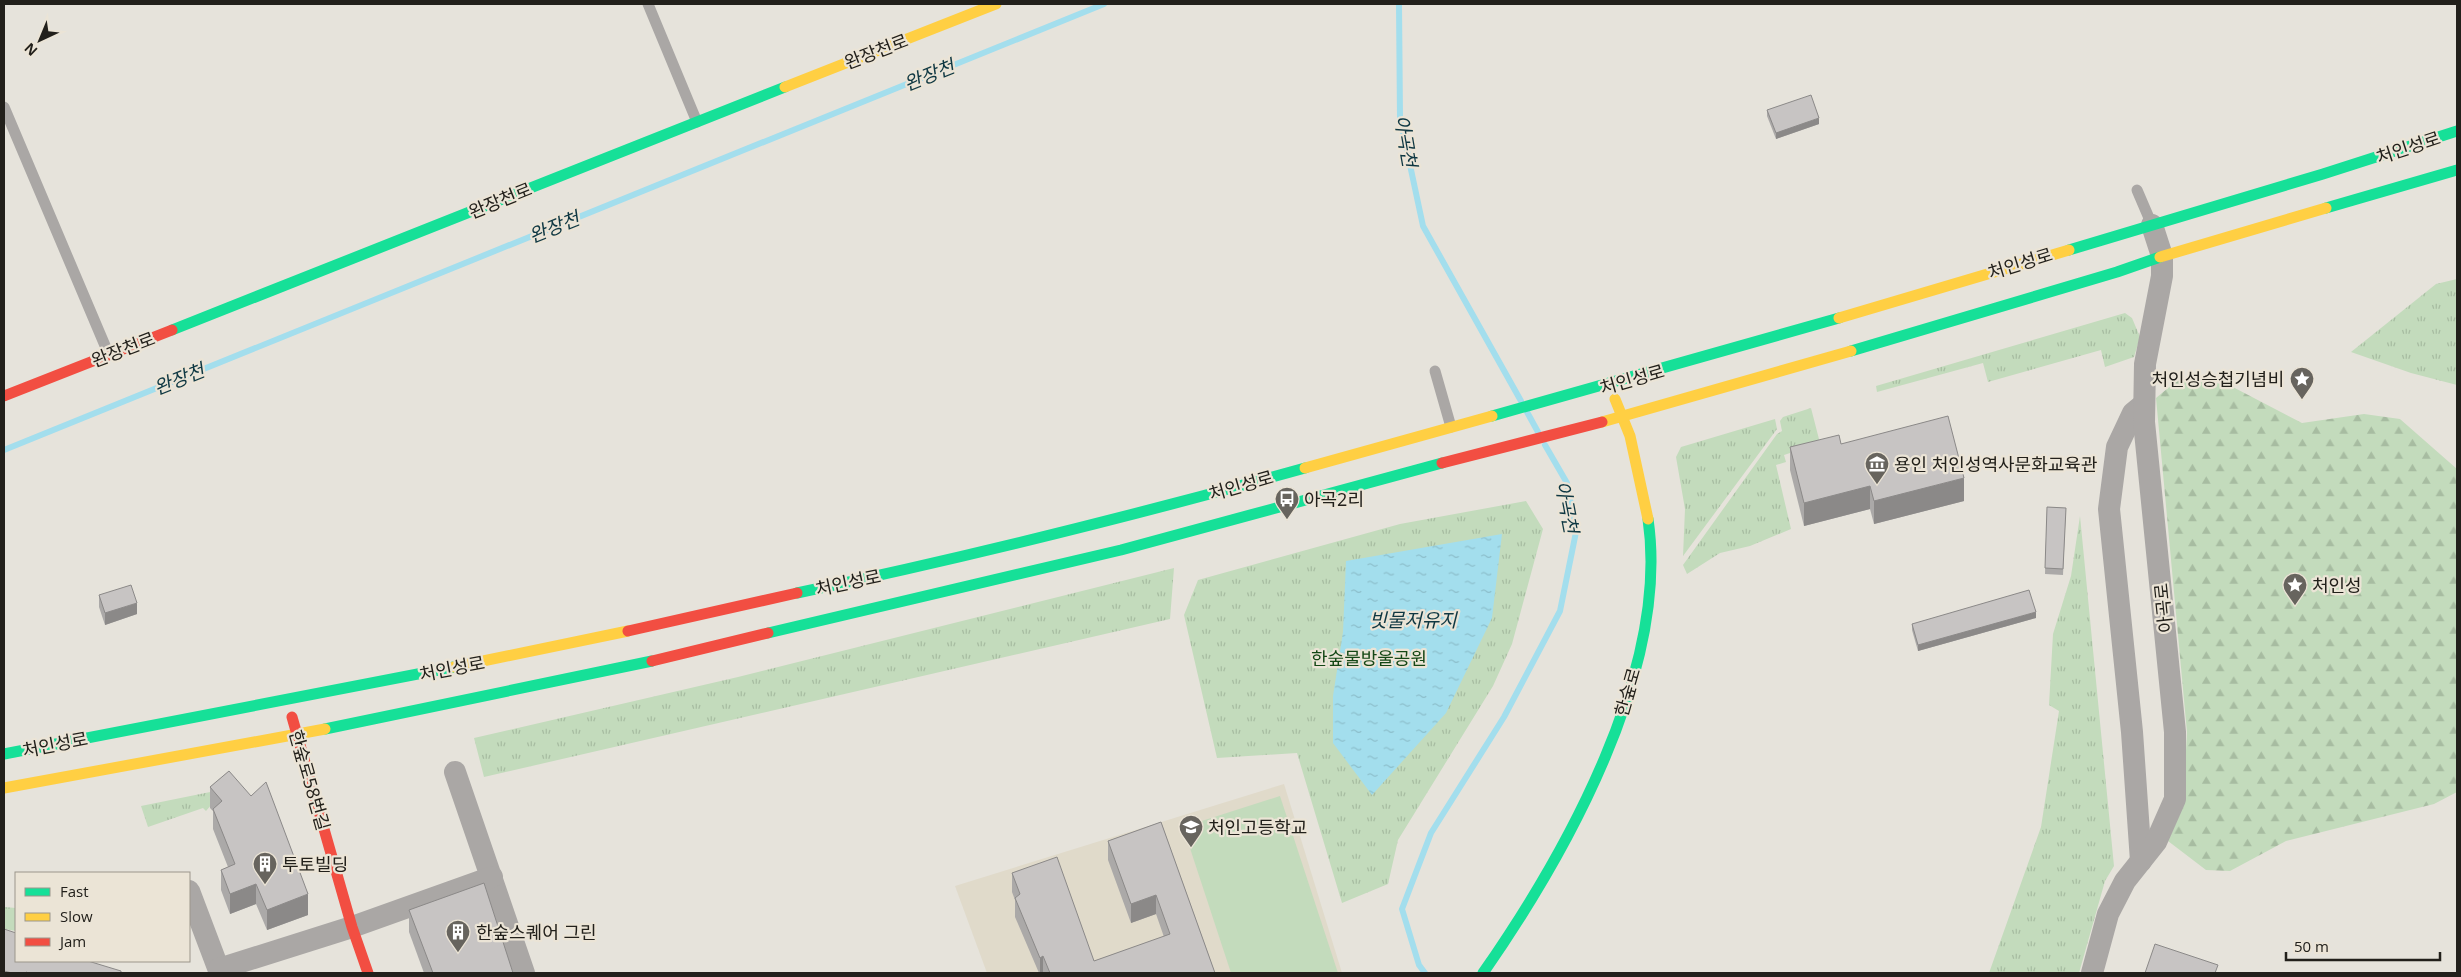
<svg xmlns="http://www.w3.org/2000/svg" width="2461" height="977" viewBox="0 0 2461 977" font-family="'Open Sans','Noto Sans KR',sans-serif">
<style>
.built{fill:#e0daca}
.grass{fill:url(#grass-tufts)}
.forest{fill:url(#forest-firs)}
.garden{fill:#c3dbbc}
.water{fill:url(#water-ripples)}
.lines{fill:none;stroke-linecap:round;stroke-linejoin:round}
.stream{stroke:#a3deed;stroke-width:6}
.lane{stroke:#aaa7a5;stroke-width:11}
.street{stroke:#aaa7a5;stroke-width:22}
.fast{stroke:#16e098;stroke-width:11}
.slow{stroke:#ffcf43;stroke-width:11}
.jam{stroke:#f24e42;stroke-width:11}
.wall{fill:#aba9a8}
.shaded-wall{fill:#8b8988}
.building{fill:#c7c4c3;stroke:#8b8988}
.labels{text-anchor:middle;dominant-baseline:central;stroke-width:4.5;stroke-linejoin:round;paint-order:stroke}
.street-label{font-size:18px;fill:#22201b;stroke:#ebe4d6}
.poi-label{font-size:18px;fill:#22201b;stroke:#ebe4d6;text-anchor:start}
.park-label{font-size:18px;fill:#144715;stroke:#ebe4d6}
.water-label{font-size:19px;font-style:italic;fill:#0e3742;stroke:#ebe4d6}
</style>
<defs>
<pattern id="grass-tufts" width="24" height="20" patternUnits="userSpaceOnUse" patternTransform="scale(1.25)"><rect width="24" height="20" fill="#c3dbbc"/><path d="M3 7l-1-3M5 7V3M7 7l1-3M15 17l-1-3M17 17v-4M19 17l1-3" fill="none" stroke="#a7bca1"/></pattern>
<pattern id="forest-firs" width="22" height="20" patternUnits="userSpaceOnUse" patternTransform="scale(1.25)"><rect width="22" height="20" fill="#c3dbbc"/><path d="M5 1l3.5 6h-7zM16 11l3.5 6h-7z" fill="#a7bca1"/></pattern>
<pattern id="water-ripples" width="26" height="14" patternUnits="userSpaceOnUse" patternTransform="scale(1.25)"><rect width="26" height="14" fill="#a3deed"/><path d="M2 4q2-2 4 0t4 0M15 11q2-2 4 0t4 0" fill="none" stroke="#8cbecb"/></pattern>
</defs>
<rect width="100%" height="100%" fill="#e6e3db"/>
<polygon class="built" points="1284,784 1342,973 987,973 955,886"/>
<g class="grass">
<polygon points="2457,279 2457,385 2411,373 2351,352 2436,284"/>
<polygon points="2125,313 2132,318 2140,337 2134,357 2105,367 2101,350 1988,382 1983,363 1877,392 1876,386"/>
<polygon points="1811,408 1820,443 1784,455 1786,462 1776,465 1791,529 1750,546 1720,553 1687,574 1683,565 1777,434 1782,431 1780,421 1783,417"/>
<polygon points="1775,419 1777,429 1683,556 1685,509 1676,457 1681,447"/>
<polygon points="1526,501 1543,529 1512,644 1493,686 1398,840 1388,884 1342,903 1297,753 1217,758 1184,615 1198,580 1400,524"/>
<polygon points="2080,516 2114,866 2105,881 2079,973 1989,973 2041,827 2059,711 2049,705 2053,634 2071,576"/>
<polygon points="1174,568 1170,619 484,777 474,738 738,677"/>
<polygon points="225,789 206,811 203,808 148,827 141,806"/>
<polygon points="4,907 16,908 16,931 4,929"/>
</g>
<polygon class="forest" points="2180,378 2229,385 2302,423 2364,414 2400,419 2457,469 2457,792 2434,804 2286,841 2230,871 2206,870 2168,841 2183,807 2187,732 2156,398"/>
<polygon class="garden" points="1280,796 1338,973 1231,973 1183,827"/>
<polygon class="water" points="1502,534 1492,618 1446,713 1372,795 1333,743 1333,696 1343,632 1346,561"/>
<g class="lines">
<g class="stream">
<polyline points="1399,4 1400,118 1423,226 1521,401"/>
<polyline points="1527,412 1538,432"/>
<polyline points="4,450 1104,4"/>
<polyline points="1425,973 1419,965 1402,909 1431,833 1504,717 1560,611 1576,532 1567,483 1545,445"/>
</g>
<g class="lane">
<polyline points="648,4 697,122"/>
<polyline points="4,107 109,355"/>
<polyline points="2137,190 2152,225"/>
<polyline points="1435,371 1451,427"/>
</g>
<g class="street">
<polyline points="455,772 524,973"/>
<polyline points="2141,861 2132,732 2109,509 2117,447 2133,413 2144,404"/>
<polyline points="189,891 220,973"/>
<polyline points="219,969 352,927 492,877"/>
<polyline points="2092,973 2108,914 2125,881 2156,842 2175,799 2175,732 2144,422 2145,364 2162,276 2162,256 2152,225"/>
</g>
<g class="fast">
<polyline points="2326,208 2457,170"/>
<polyline points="2069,250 2323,174 2457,131"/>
<polyline points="172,330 785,87"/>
<polyline points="1851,351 2117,272 2160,257"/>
<polyline points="1492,416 1839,318"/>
<path d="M797 593C968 557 1136 515 1305 468"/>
<polyline points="768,633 1121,550 1442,463"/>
<polyline points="325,729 652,661"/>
<polyline points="4,754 454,667"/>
<path d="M1483 973C1566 854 1670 669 1648 519"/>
</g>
<g class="slow">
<polyline points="785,87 996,4"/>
<polyline points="2160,257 2326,208"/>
<polyline points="1839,318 2069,250"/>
<polyline points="1615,399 1630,436 1648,519"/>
<polyline points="1602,422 1851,351"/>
<polyline points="1305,468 1492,416"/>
<polyline points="454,667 628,631"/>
<polyline points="4,788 325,729"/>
</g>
<g class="jam">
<polyline points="4,396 172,330"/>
<polyline points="1442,463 1602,422"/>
<polyline points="628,631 797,593"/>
<polyline points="652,661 768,633"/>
<polyline points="292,717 352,927 368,973"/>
</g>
</g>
<g class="wall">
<polygon points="1767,110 1819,124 1776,139 1767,116"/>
<polygon points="1841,444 1964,501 1874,524 1870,509 1804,526 1790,470 1790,447"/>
<polygon points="2047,507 2066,508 2063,575 2045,574"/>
<polygon points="99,595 137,614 105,625 99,607"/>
<polygon points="2036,618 1918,651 1912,630 1912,624"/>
<polygon points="229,771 308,915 267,930 256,904 230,914 221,890 221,870 228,867 213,829 213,811 210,808 210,787"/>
<polygon points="1161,822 1215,973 1039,973 1015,917 1015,900 1012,892 1012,873 1094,961 1164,937 1156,914 1131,923 1108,860 1108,841"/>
<polygon points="409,910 513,973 424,973 409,932"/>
</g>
<g class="shaded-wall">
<polygon points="1819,118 1819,124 1776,139 1776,133"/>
<polygon points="1964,478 1964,501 1874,524 1874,501"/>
<polygon points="1870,486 1870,509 1804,526 1804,503"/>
<polygon points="137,603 137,614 105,625 105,613"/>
<polygon points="2036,612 2036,618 1918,651 1918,645"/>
<polygon points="256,884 256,904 230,914 230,894"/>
<polygon points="308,894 308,915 267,930 267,910"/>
<polygon points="1156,895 1156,914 1131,923 1131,904"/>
<polygon points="1043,956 1043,973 1040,973 1040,958"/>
</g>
<g class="building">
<polygon points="1811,95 1819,118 1776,133 1767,110"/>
<polygon points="1948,416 1964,478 1874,501 1870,486 1804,503 1790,447 1839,435 1841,444"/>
<polygon points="2047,507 2066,508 2063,569 2045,568"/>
<polygon points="131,585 137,603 105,613 99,595"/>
<polygon points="2029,590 2036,612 1918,645 1912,624"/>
<polygon points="229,771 251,796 266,782 308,894 267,910 256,884 230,894 221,870 235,864 213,809 222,801 210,787"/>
<polygon points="1161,822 1215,973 1050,973 1043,956 1040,958 1015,898 1020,894 1012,873 1057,857 1094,961 1170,934 1156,895 1131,904 1108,841"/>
<polygon points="484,883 513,973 433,973 409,910"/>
<polygon points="4,929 16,933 16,961 88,961 121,971 121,973 29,973 26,972 26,973 12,973 4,971"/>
<polygon points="2155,944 2218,965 2215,973 2145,973"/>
</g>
<defs>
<symbol id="sight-pin" viewBox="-11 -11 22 30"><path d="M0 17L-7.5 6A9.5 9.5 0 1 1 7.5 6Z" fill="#67645e" stroke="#ebe4d6"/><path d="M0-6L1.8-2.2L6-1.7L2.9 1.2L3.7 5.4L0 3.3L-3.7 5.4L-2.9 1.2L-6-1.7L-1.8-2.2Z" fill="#fff"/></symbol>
<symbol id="museum-pin" viewBox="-11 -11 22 30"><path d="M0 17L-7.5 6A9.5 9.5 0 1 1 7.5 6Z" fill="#67645e" stroke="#ebe4d6"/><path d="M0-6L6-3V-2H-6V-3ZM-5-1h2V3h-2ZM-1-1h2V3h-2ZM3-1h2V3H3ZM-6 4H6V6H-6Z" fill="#fff"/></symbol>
<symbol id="bus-pin" viewBox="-11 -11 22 30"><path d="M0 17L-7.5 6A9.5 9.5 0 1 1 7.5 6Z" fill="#67645e" stroke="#ebe4d6"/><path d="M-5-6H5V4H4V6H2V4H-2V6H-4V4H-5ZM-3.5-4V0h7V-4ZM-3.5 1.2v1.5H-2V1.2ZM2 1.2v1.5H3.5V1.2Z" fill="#fff"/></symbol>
<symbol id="school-pin" viewBox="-11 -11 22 30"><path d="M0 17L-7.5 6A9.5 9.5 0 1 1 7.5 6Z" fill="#67645e" stroke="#ebe4d6"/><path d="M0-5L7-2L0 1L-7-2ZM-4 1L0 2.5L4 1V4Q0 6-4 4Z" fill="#fff"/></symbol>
<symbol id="building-pin" viewBox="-11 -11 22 30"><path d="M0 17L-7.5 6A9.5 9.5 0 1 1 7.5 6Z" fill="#67645e" stroke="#ebe4d6"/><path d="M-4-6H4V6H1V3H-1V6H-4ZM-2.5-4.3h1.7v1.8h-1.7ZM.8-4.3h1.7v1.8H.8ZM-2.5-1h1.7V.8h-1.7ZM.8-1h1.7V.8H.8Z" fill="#fff"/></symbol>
</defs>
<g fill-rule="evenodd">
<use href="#sight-pin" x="2288" y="365" width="28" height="38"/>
<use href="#museum-pin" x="1863" y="450" width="28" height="38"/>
<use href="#bus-pin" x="1273" y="485" width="28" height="38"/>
<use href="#sight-pin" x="2281" y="571" width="28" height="38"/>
<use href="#school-pin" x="1177" y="813" width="28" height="38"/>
<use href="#building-pin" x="251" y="850" width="28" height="38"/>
<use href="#building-pin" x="444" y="918" width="28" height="38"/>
</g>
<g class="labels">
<g class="street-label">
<text transform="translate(876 51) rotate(-21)">완장천로</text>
<text transform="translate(2408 147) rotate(-18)">처인성로</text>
<text transform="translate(500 200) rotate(-22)">완장천로</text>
<text transform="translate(2020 263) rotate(-17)">처인성로</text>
<text transform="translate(123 349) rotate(-21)">완장천로</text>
<text transform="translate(1632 379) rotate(-16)">처인성로</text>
<text transform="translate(1241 485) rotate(-16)">처인성로</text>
<text transform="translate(848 582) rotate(-12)">처인성로</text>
<text transform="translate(2163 608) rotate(-96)">아곡로</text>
<text transform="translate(452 668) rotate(-11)">처인성로</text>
<text transform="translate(1627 692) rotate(-74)">한숲로</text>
<text transform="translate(55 744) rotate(-11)">처인성로</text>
<text transform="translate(310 780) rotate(74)">한숲로58번길</text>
</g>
<g class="poi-label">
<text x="2284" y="379" text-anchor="end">처인성승첩기념비</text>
<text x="1894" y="464">용인 처인성역사문화교육관</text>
<text x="1304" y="499">아곡2리</text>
<text x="2312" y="585">처인성</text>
<text x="1208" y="827">처인고등학교</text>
<text x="282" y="864">투토빌딩</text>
<text x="476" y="932">한숲스퀘어 그린</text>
</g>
<g class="park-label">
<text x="1369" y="658">한숲물방울공원</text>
</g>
<g class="water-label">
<text transform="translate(929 75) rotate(-22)">완장천</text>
<text transform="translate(1406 141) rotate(80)">아곡천</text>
<text transform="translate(554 227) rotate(-22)">완장천</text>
<text transform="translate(179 379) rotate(-22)">완장천</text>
<text transform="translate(1567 507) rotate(79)">아곡천</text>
<text x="1413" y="620">빗물저유지</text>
</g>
</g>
<rect width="2461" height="977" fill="none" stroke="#22201b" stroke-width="10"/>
<rect x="15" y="872" width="175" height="90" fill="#ebe4d6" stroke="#9b968b"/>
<rect x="25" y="888" width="25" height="8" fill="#16e098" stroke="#9b968b"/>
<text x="60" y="897" font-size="15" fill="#22201b">Fast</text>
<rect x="25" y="913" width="25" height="8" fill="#ffcf43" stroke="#9b968b"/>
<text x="60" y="922" font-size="15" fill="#22201b">Slow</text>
<rect x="25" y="938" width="25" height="8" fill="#f24e42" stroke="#9b968b"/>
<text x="60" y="947" font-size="15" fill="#22201b">Jam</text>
<g transform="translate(40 40) rotate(224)" stroke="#ebe4d6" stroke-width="4" paint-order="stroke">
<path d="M0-4L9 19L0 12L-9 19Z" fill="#22201b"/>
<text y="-8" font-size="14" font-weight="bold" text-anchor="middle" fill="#22201b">N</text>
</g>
<path d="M2286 952v8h154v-8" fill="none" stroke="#22201b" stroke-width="2.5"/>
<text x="2294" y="952" font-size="15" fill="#22201b" stroke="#ebe4d6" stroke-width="4" paint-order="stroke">50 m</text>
</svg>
